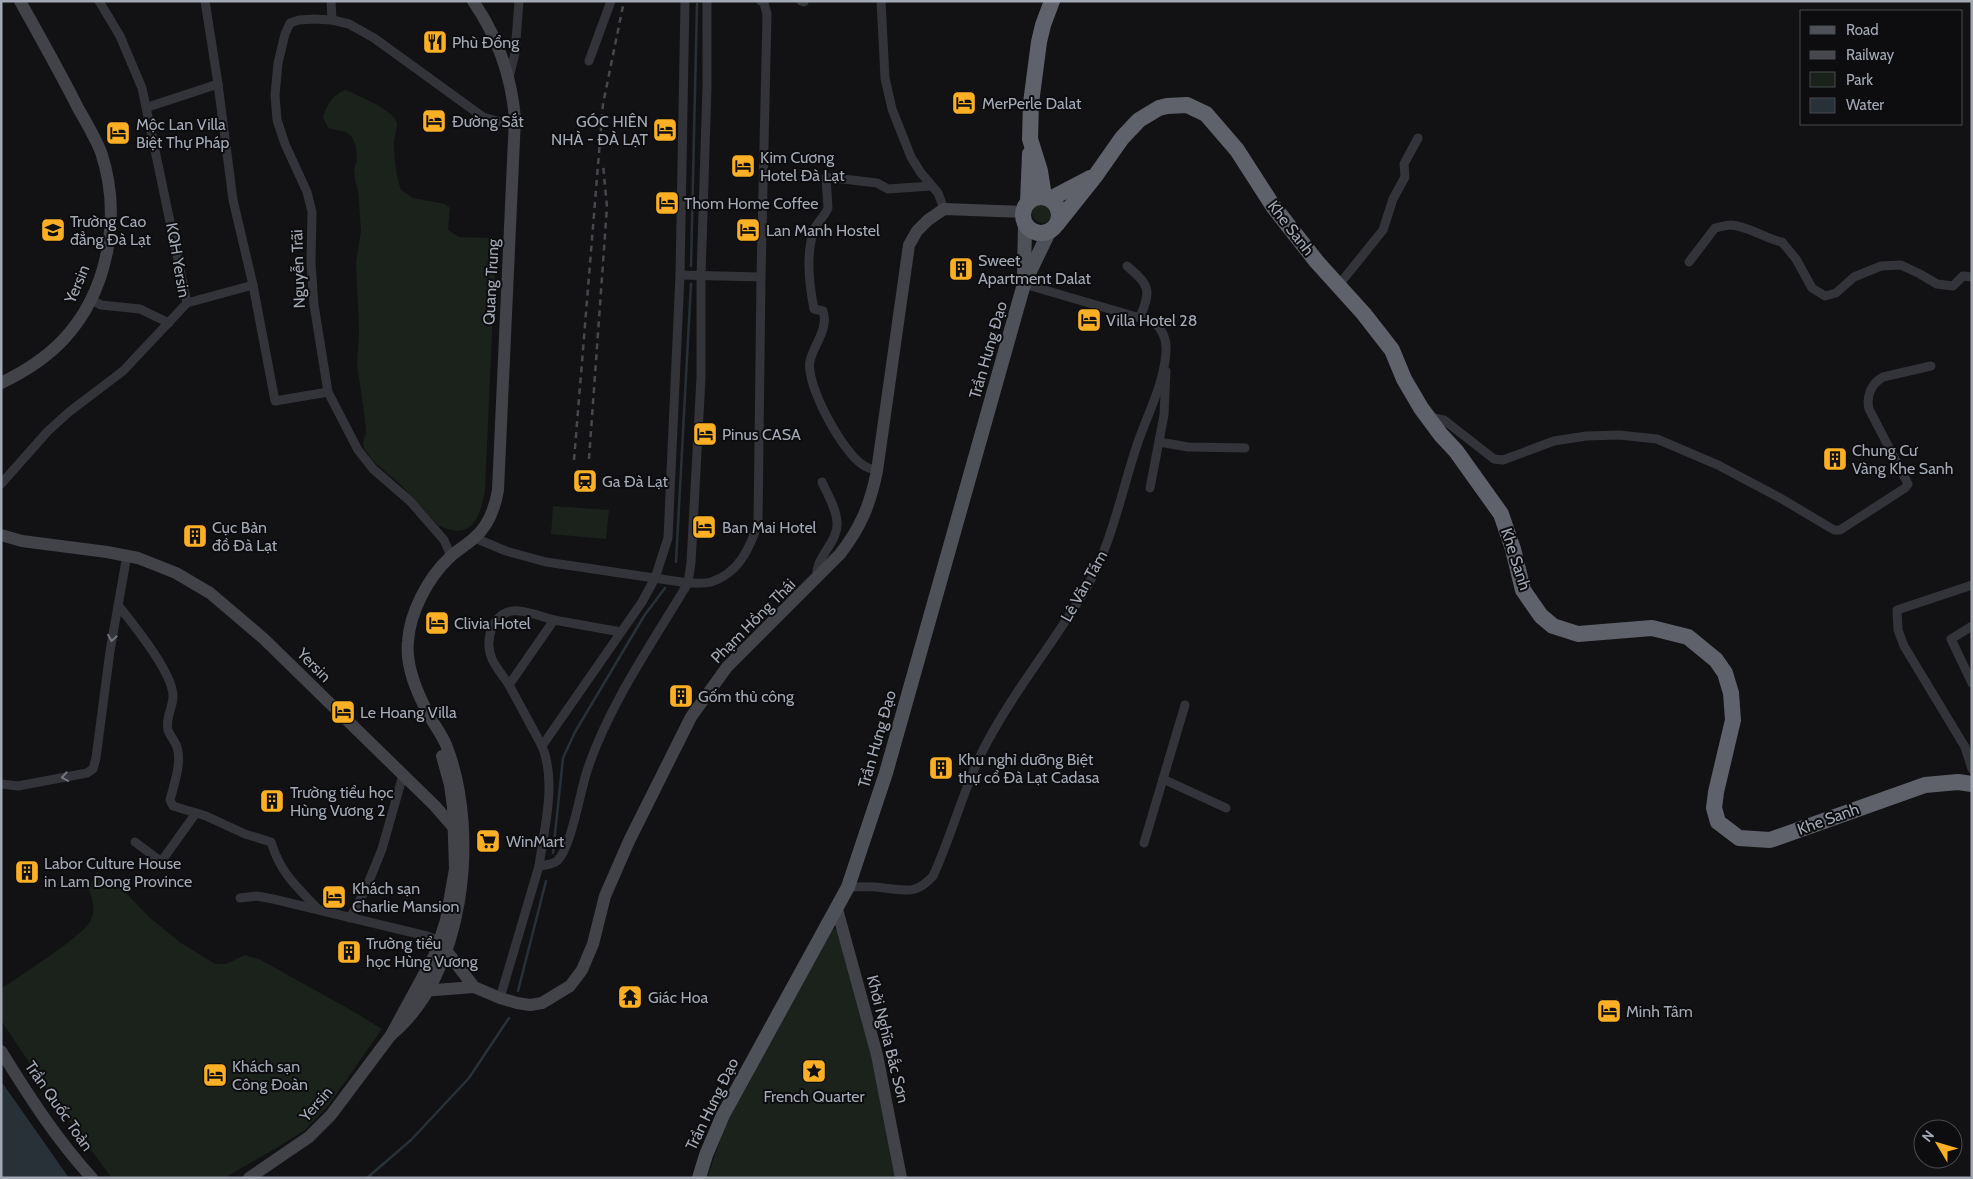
<svg xmlns="http://www.w3.org/2000/svg" width="1973" height="1179" viewBox="0 0 1973 1179" font-family="Cabin,sans-serif">
<style>
.green{fill:#1a221b}
.water{fill:#283138}
.lines{fill:none;stroke-linecap:round;stroke-linejoin:round}
.stream{stroke:#283138;stroke-width:2.5}
.street{stroke:#333439;stroke-width:9}
.secondary{stroke:#414349;stroke-width:12}
.primary{stroke:#4f5158;stroke-width:14}
.highway{stroke:#5f626a;stroke-width:16}
.rail{stroke:#46484e;stroke-width:2.5;stroke-dasharray:6 5;stroke-linecap:butt}
.oneway{stroke:#71747d}
.labels{text-anchor:middle;dominant-baseline:central;stroke-width:4;stroke-linejoin:round;paint-order:stroke}
.poi-label{font-size:16px;fill:#a3a9b5;stroke:#0d0d0f;text-anchor:start}
.street-label{font-size:16px;fill:#a3a9b5;stroke:#0d0d0f}
</style>
<rect width="100%" height="100%" fill="#121214"/>
<g class="green">
<path d="M345 90C357 95 395 110 397 124 397 130 394 137 394 143 394 158 396 176 401 190L413 198 445 204 450 208 448 230 459 237 493 238 496 244 485 490C480 518 472 542 438 525L401 485 373 461 364 448 363 442 366 433 365 419 357 365 359 331 356 262 361 231 358 190 355 179 354 169 357 160 356 147 352 137 346 132 328 128 323 117C327 105 332 95 345 90Z"/>
<circle cx="1042" cy="213" r="10"/>
<polygon points="553,506 609,510 606,539 551,534"/>
<path d="M97 872 123 890 150 918 181 943 215 964H226L245 955 261 960 356 1013 382 1029 328 1106 305 1130 275 1149 224 1178H112L58 1106 1 1020V989C18 977 85 935 91 920 96 909 92 898 88 887Z"/>
<polygon points="832,929 840,930 846,948 880,1093 896,1178 707,1178 723,1132 736,1103"/>
</g>
<polygon class="water" points="1,1081 69,1178 1,1178"/>
<g class="lines">
<g class="stream">
<polyline points="691,266 697,4"/>
<polyline points="676,562 691,284"/>
<polyline points="553,853 563,758 575,732 644,616 665,588"/>
<polyline points="518,991 546,881"/>
<polyline points="367,1178 411,1140 469,1078 509,1018"/>
</g>
<g class="street">
<polyline points="205,1 218,84 233,200 253,285 275,401 328,392"/>
<polyline points="331,1 332,20"/>
<polyline points="801,1 804,2"/>
<polyline points="881,1 885,78 892,109 911,157 921,173 938,193 944,209"/>
<polyline points="589,61 611,1"/>
<polyline points="509,78 515,53 519,1"/>
<polyline points="148,107 218,84"/>
<path d="M1689 262 1715 228C1720 227 1726 225 1731 225 1749 226 1765 239 1782 242L1796 259 1812 288 1825 296 1836 293 1854 277 1881 266 1901 265 1920 274 1937 284 1953 286 1963 276 1972 277"/>
<path d="M1127 266C1149 285 1152 289 1140 317"/>
<polyline points="680,275 761,277"/>
<polyline points="1338,286 1383,230 1393,199 1405,177 1404,164 1418,138"/>
<polyline points="92,300 101,305 140,309 169,323"/>
<polyline points="187,303 253,285"/>
<path d="M1429 417 1444 420 1494 459 1503 460 1554 441 1586 436 1619 435 1657 439 1718 465 1782 499 1834 530H1840L1905 488 1908 484 1869 409C1866 396 1871 384 1883 377L1931 366"/>
<polyline points="1159,442 1188,447 1245,448"/>
<path d="M877 471C873 469 867 468 863 465 843 453 805 384 810 361 814 344 829 329 823 311L814 309C809 284 805 252 815 228 819 220 825 216 828 208L826 177 877 183 888 189 931 186"/>
<polyline points="1,484 48,431 69,412 123,371 187,303 142,88 120,36 99,1"/>
<polyline points="1150,488 1164,415 1166,371"/>
<path d="M475 538 506 551 546 562 688 583C695 583 704 584 711 582 739 573 750 548 758 523L761 277 767 14 764 3 761 1"/>
<polyline points="451,556 444,540 410,501 373,469 358,450 328,392 314,305 311,263 312,212 307,192 285,144 277,120 275,95 278,63 285,34 290,23 299,20 314,19 332,20 349,24 374,38 483,117 515,126"/>
<path d="M817 579C813 558 839 543 837 522 836 507 827 494 822 482"/>
<polyline points="1972,585 1897,610 1898,630 1904,646 1965,747 1972,769"/>
<path d="M118 605C133 624 173 673 173 696 173 708 165 718 168 730 170 736 175 741 177 747 182 762 174 785 170 800L173 806 206 816 245 834 271 842C281 874 296 886 319 910"/>
<polyline points="1972,626 1951,639 1972,683"/>
<path d="M509 685C504 677 496 668 492 659 483 639 494 608 519 611 531 612 543 617 554 620"/>
<polyline points="542,746 509,685 554,620 621,632"/>
<polyline points="1163,779 1226,808"/>
<polyline points="1,784 18,786 87,773 93,769 96,758 110,651 127,555"/>
<polyline points="135,842 159,860 163,859 196,813"/>
<polyline points="1144,843 1185,705"/>
<path d="M539 866C544 829 557 782 542 746L642 602 655 578 668 538 680 275 685 1"/>
<path d="M848 887C860 887 872 886 884 888 906 890 916 895 933 876 952 835 963 790 983 750 1012 693 1054 643 1087 587 1112 543 1121 493 1137 445 1147 415 1164 384 1166 352 1167 339 1163 330 1154 322L1024 284"/>
<polyline points="240,898 257,896 273,899 427,936 439,941"/>
<polyline points="350,918 365,891 382,849 403,775"/>
<path d="M500 998 539 866C545 865 552 865 557 861 571 849 580 792 587 771 608 706 653 642 688 583L691 563 701 378V277L707 86V1"/>
</g>
<g class="secondary">
<path d="M1 383C24 372 45 359 63 340 109 291 122 215 101 152 95 137 86 122 78 108 60 72 40 37 20 1"/>
<polyline points="1,535 22,541 107,552 138,558 176,573 210,593 264,639 435,806 455,829 461,844"/>
<polyline points="837,909 877,1055 901,1178"/>
<path d="M439 941 474 987 500 998 517 1003 530 1005 542 1003 570 986 582 970 593 944 605 896 629 841 691 717 727 667 840 554C861 527 870 505 877 471L909 245 917 231 928 220 944 209 1023 212"/>
<polyline points="422,991 474,987"/>
<path d="M391 1035C465 974 479 835 448 750 444 737 436 728 430 717 418 695 405 667 408 641 410 612 428 578 449 558 456 551 465 546 473 539 488 527 495 508 498 490L515 118C511 74 498 37 473 1"/>
<path d="M1 1051C28 1095 57 1140 92 1178"/>
<polyline points="249,1178 309,1137 331,1115 391,1035 435,954 446,920 455,869 453,807 450,785 442,756"/>
</g>
<g class="primary">
<polyline points="1024,278 1025,223"/>
<polyline points="699,1178 706,1155 723,1115 848,887 886,773 1024,284 1049,232"/>
</g>
<g class="highway">
<circle cx="1041" cy="215" r="18"/>
<polyline points="1044,197 1040,171 1030,139 1031,103 1039,42 1043,25 1052,1"/>
<polyline points="1050,199 1090,178"/>
<polyline points="1028,202 1030,154"/>
<polyline points="1057,224 1096,175 1122,138 1139,120 1159,108 1167,106 1187,105 1206,114 1237,150 1273,206 1317,262 1364,314 1392,350 1404,379 1421,408 1441,435 1456,451 1501,514 1513,549 1523,590 1541,616 1553,626 1578,634 1652,628 1688,637 1716,660 1725,673 1731,693 1733,720 1716,792 1714,808 1718,822 1739,838 1770,840 1925,785 1958,782 1972,784"/>
</g>
<g class="rail">
<polyline points="589,459 607,207 603,164"/>
<polyline points="574,460 603,104 624,1"/>
</g>
</g>
<defs><path id="oneway-chevron" d="M-2-3.5L2.5 0L-2 3.5" fill="none" stroke-width="1.6" stroke-linecap="round" stroke-linejoin="round" transform="scale(1.25)"/></defs>
<g class="oneway">
<use href="#oneway-chevron" transform="translate(112 638) rotate(100)"/>
<use href="#oneway-chevron" transform="translate(65 777) rotate(170)"/>
</g>
<defs>
<symbol id="restaurant-square" viewBox="-11 -11 22 22"><rect x="-9" y="-9" width="18" height="18" rx="4" fill="#faaf24" stroke="#0d0d0f"/><path d="M-5-6h1v4h1v-4h1v4h1v-4h1v5L-1.5 .5V6h-2V.5L-5-1ZM5-6V6H3V1.5H1.5Q1.5-4 5-6Z" fill="#111"/></symbol>
<symbol id="hotel-square" viewBox="-11 -11 22 22"><rect x="-9" y="-9" width="18" height="18" rx="4" fill="#faaf24" stroke="#0d0d0f"/><path d="M-6-4.5h1.5V1H6V5H4.5V3h-9V5H-6ZM-4 0a1.8 1.8 0 1 1 3.6 0ZM.5 0V-2.5h3Q6-2.5 6 0Z" fill="#111"/></symbol>
<symbol id="university-square" viewBox="-11 -11 22 22"><rect x="-9" y="-9" width="18" height="18" rx="4" fill="#faaf24" stroke="#0d0d0f"/><path d="M0-5L7-2L0 1L-7-2ZM-4 1L0 2.5L4 1V4Q0 6-4 4Z" fill="#111"/></symbol>
<symbol id="building-square" viewBox="-11 -11 22 22"><rect x="-9" y="-9" width="18" height="18" rx="4" fill="#faaf24" stroke="#0d0d0f"/><path d="M-4-6H4V6H1V3H-1V6H-4ZM-2.5-4.3h1.7v1.8h-1.7ZM.8-4.3h1.7v1.8H.8ZM-2.5-1h1.7V.8h-1.7ZM.8-1h1.7V.8H.8Z" fill="#111"/></symbol>
<symbol id="station-square" viewBox="-11 -11 22 22"><rect x="-9" y="-9" width="18" height="18" rx="4" fill="#faaf24" stroke="#0d0d0f"/><path d="M-3-6H3Q5-6 5-4V2Q5 4 3 4L4.5 6H3L1.5 4h-3L-3 6H-4.5L-3 4Q-5 4-5 2V-4Q-5-6-3-6ZM-3.5-4v3h7v-3ZM-3.5 1v1.5H-2V1ZM2 1v1.5H3.5V1Z" fill="#111"/></symbol>
<symbol id="supermarket-square" viewBox="-11 -11 22 22"><rect x="-9" y="-9" width="18" height="18" rx="4" fill="#faaf24" stroke="#0d0d0f"/><path d="M-6-5.5h2.5l.6 2H6L4.5 2H-2.5L-4.4-4H-6ZM-1.5 3.2a1.3 1.3 0 1 0 .1 0ZM3 3.2a1.3 1.3 0 1 0 .1 0Z" fill="#111"/></symbol>
<symbol id="temple-square" viewBox="-11 -11 22 22"><rect x="-9" y="-9" width="18" height="18" rx="4" fill="#faaf24" stroke="#0d0d0f"/><path d="M0-6L5-2H3V0L6.5 2.5H4V6H1.5V3h-3V6H-4V2.5H-6.5L-3 0V-2H-5Z" fill="#111"/></symbol>
<symbol id="sight-square" viewBox="-11 -11 22 22"><rect x="-9" y="-9" width="18" height="18" rx="4" fill="#faaf24" stroke="#0d0d0f"/><path d="M0-6L1.8-2.2L6-1.7L2.9 1.2L3.7 5.4L0 3.3L-3.7 5.4L-2.9 1.2L-6-1.7L-1.8-2.2Z" fill="#111"/></symbol>
</defs>
<g fill-rule="evenodd">
<use href="#restaurant-square" x="421" y="28" width="28" height="28"/>
<use href="#hotel-square" x="950" y="89" width="28" height="28"/>
<use href="#hotel-square" x="420" y="107" width="28" height="28"/>
<use href="#hotel-square" x="651" y="116" width="28" height="28"/>
<use href="#hotel-square" x="104" y="119" width="28" height="28"/>
<use href="#hotel-square" x="729" y="152" width="28" height="28"/>
<use href="#hotel-square" x="653" y="189" width="28" height="28"/>
<use href="#university-square" x="39" y="216" width="28" height="28"/>
<use href="#hotel-square" x="734" y="216" width="28" height="28"/>
<use href="#building-square" x="947" y="255" width="28" height="28"/>
<use href="#hotel-square" x="1075" y="306" width="28" height="28"/>
<use href="#hotel-square" x="691" y="420" width="28" height="28"/>
<use href="#building-square" x="1821" y="445" width="28" height="28"/>
<use href="#station-square" x="571" y="467" width="28" height="28"/>
<use href="#hotel-square" x="690" y="513" width="28" height="28"/>
<use href="#building-square" x="181" y="522" width="28" height="28"/>
<use href="#hotel-square" x="423" y="609" width="28" height="28"/>
<use href="#building-square" x="667" y="682" width="28" height="28"/>
<use href="#hotel-square" x="329" y="698" width="28" height="28"/>
<use href="#building-square" x="927" y="754" width="28" height="28"/>
<use href="#building-square" x="258" y="787" width="28" height="28"/>
<use href="#supermarket-square" x="474" y="827" width="28" height="28"/>
<use href="#building-square" x="13" y="858" width="28" height="28"/>
<use href="#hotel-square" x="320" y="883" width="28" height="28"/>
<use href="#building-square" x="335" y="938" width="28" height="28"/>
<use href="#temple-square" x="616" y="983" width="28" height="28"/>
<use href="#hotel-square" x="1595" y="997" width="28" height="28"/>
<use href="#sight-square" x="800" y="1057" width="28" height="28"/>
<use href="#hotel-square" x="201" y="1061" width="28" height="28"/>
</g>
<g class="labels">
<g class="poi-label">
<text x="452" y="42">Phù Đổng</text>
<text x="982" y="103">MerPerle Dalat</text>
<text x="452" y="121">Đường Sắt</text>
<text x="648" y="121" text-anchor="end">GÓC HIÊN<tspan x="648" dy="18">NHÀ - ĐÀ LẠT</tspan></text>
<text x="136" y="124">Mộc Lan Villa<tspan x="136" dy="18">Biệt Thự Pháp</tspan></text>
<text x="760" y="157">Kim Cương<tspan x="760" dy="18">Hotel Đà Lạt</tspan></text>
<text x="684" y="203">Thom Home Coffee</text>
<text x="70" y="221">Trường Cao<tspan x="70" dy="18">đẳng Đà Lạt</tspan></text>
<text x="766" y="230">Lan Manh Hostel</text>
<text x="978" y="260">Sweet<tspan x="978" dy="18">Apartment Dalat</tspan></text>
<text x="1106" y="320">Villa Hotel 28</text>
<text x="722" y="434">Pinus CASA</text>
<text x="1852" y="450">Chung Cư<tspan x="1852" dy="18">Vàng Khe Sanh</tspan></text>
<text x="602" y="481">Ga Đà Lạt</text>
<text x="212" y="527">Cục Bản<tspan x="212" dy="18">đồ Đà Lạt</tspan></text>
<text x="722" y="527">Ban Mai Hotel</text>
<text x="454" y="623">Clivia Hotel</text>
<text x="698" y="696">Gốm thủ công</text>
<text x="360" y="712">Le Hoang Villa</text>
<text x="958" y="759">Khu nghỉ dưỡng Biệt<tspan x="958" dy="18">thự cổ Đà Lạt Cadasa</tspan></text>
<text x="290" y="792">Trường tiểu học<tspan x="290" dy="18">Hùng Vương 2</tspan></text>
<text x="506" y="841">WinMart</text>
<text x="44" y="863">Labor Culture House<tspan x="44" dy="18">in Lam Dong Province</tspan></text>
<text x="352" y="888">Khách sạn<tspan x="352" dy="18">Charlie Mansion</tspan></text>
<text x="366" y="943">Trường tiểu<tspan x="366" dy="18">học Hùng Vương</tspan></text>
<text x="648" y="997">Giác Hoa</text>
<text x="1626" y="1011">Minh Tâm</text>
<text x="232" y="1066">Khách sạn<tspan x="232" dy="18">Công Đoàn</tspan></text>
<text x="814" y="1096" text-anchor="middle">French Quarter</text>
</g>
<g class="street-label">
<text transform="translate(1291 228) rotate(52)">Khe Sanh</text>
<text transform="translate(178 260) rotate(80)">KQH Yersin</text>
<text transform="translate(298 269) rotate(-92)">Nguyễn Trãi</text>
<text transform="translate(491 282) rotate(-87)">Quang Trung</text>
<text transform="translate(77 284) rotate(-67)">Yersin</text>
<text transform="translate(988 350) rotate(-74)">Trần Hưng Đạo</text>
<text transform="translate(1516 559) rotate(72)">Khe Sanh</text>
<text transform="translate(1084 586) rotate(-61)">Lê Văn Tám</text>
<text transform="translate(753 621) rotate(-45)">Phạm Hồng Thái</text>
<text transform="translate(314 665) rotate(45)">Yersin</text>
<text transform="translate(877 739) rotate(-74)">Trần Hưng Đạo</text>
<text transform="translate(1828 819) rotate(-20)">Khe Sanh</text>
<text transform="translate(888 1039) rotate(76)">Khởi Nghĩa Bắc Sơn</text>
<text transform="translate(316 1104) rotate(-49)">Yersin</text>
<text transform="translate(712 1104) rotate(-64)">Trần Hưng Đạo</text>
<text transform="translate(59 1106) rotate(55)">Trần Quốc Toản</text>
</g>
</g>
<rect width="1973" height="1179" fill="none" stroke="#a3a9b5" stroke-width="5"/>
<rect x="1800" y="10" width="162" height="115" fill="#0d0d0f" stroke="#494b51"/>
<rect x="1810" y="26" width="25" height="8" fill="#4f5158" stroke="#494b51"/>
<text x="1846" y="35" font-size="15" fill="#a3a9b5">Road</text>
<rect x="1810" y="51" width="25" height="8" fill="#46484e" stroke="#494b51"/>
<text x="1846" y="60" font-size="15" fill="#a3a9b5">Railway</text>
<rect x="1810" y="72" width="25" height="15" fill="#1a221b" stroke="#494b51"/>
<text x="1846" y="85" font-size="15" fill="#a3a9b5">Park</text>
<rect x="1810" y="98" width="25" height="15" fill="#283138" stroke="#494b51"/>
<text x="1846" y="110" font-size="15" fill="#a3a9b5">Water</text>
<g transform="translate(1938 1144) rotate(308)"><circle r="24" fill="#0d0d0f" stroke="#494b51"/>
<path d="M0-4L9 19L0 12L-9 19Z" fill="#faaf24"/>
<text y="-8" font-size="14" font-weight="bold" text-anchor="middle" fill="#a3a9b5">N</text>
</g>
</svg>
